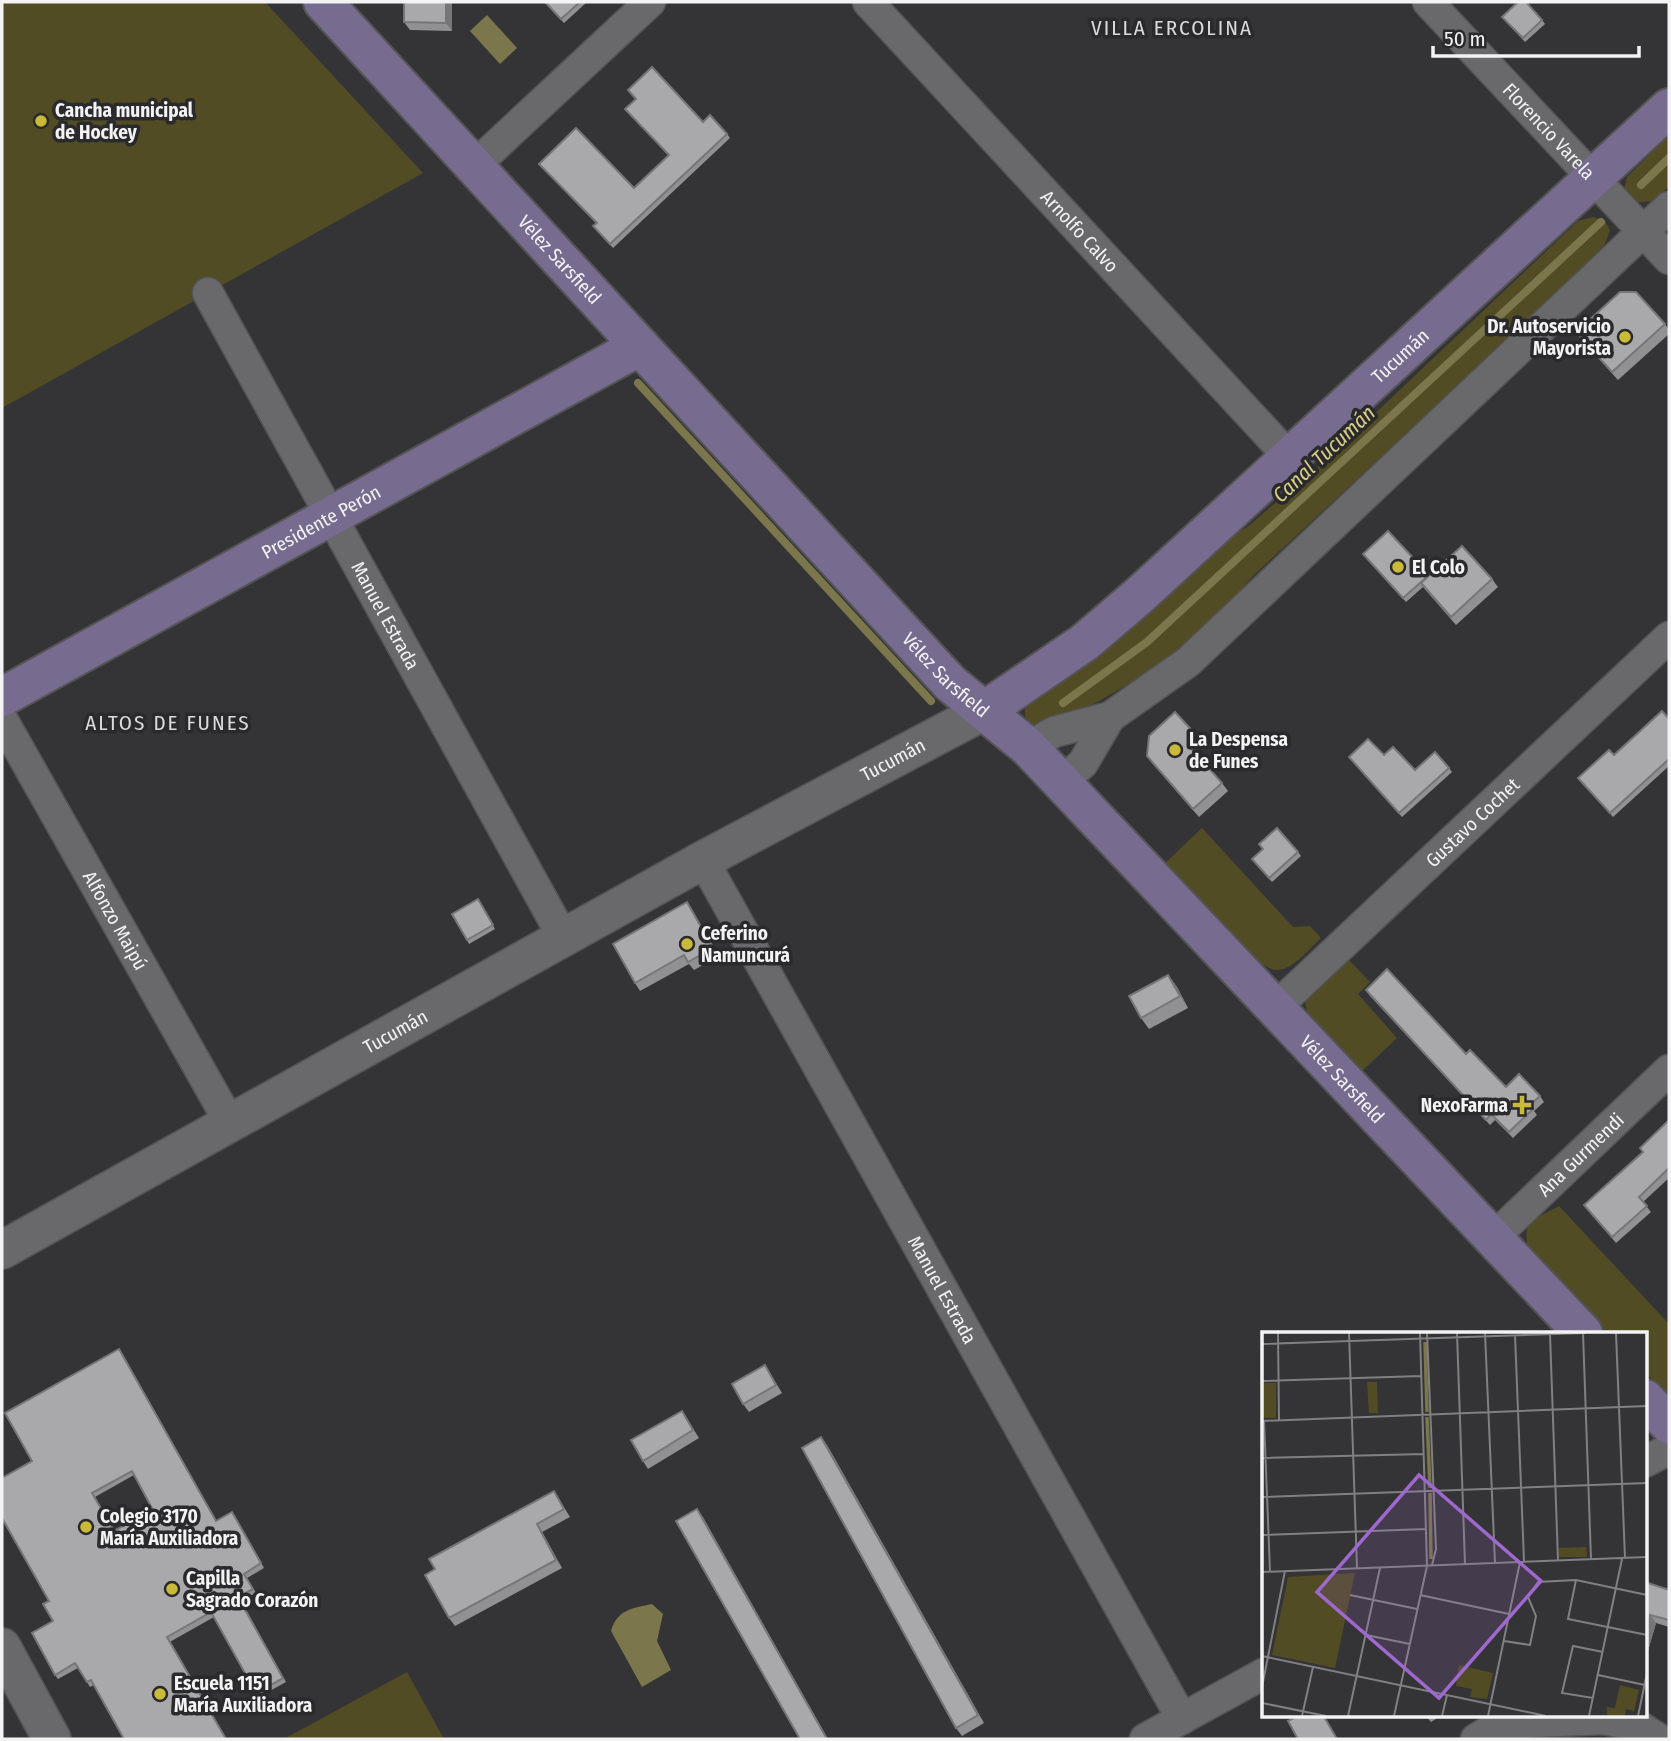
<svg xmlns="http://www.w3.org/2000/svg" width="1671" height="1741" viewBox="0 0 1671 1741" font-family="'Fira Sans Condensed',sans-serif">
<style>
.green{fill:#524c25}
.water{fill:#7b764b}
.lines{fill:none;stroke-linecap:round;stroke-linejoin:round}
.stream{stroke:#7b764b;stroke-width:8}
.minor-casing{stroke:#545355;stroke-width:33}
.tertiary-casing{stroke:#545355;stroke-width:40}
.secondary-casing{stroke:#545355;stroke-width:42}
.minor{stroke:#69686b;stroke-width:30}
.tertiary{stroke:#69686b;stroke-width:37}
.secondary{stroke:#776b8f;stroke-width:38}
.wall{fill:#919194;fill-rule:evenodd}
.shaded-wall{fill:#767678}
.building{fill:#a9a9ac;stroke:#767678;stroke-width:2;fill-rule:evenodd}
.poi-dot{fill:#caba39;stroke:#2a2a2c;stroke-width:2.5}
.labels{text-anchor:middle;dominant-baseline:central;stroke-width:7;stroke-linejoin:round;paint-order:stroke}
.poi-label{font-size:19px;font-weight:bold;fill:#f3f3f4;stroke:#2a2a2c;text-anchor:start}
.street-label{font-size:19px;fill:#f3f3f4;stroke:#2a2a2c}
.neighbourhood-label{font-size:21px;letter-spacing:2px;fill:#dad9dc;stroke:#2a2a2c}
.water-label{font-size:21px;font-style:italic;fill:#d8cf88;stroke:#2a2a2c}
.inset-river{fill:none;stroke:#7b764b;stroke-width:3.5}
.inset-road{fill:none;stroke:#808082;stroke-width:2}
.view{fill:#9f68cf;fill-opacity:0.15;stroke:#9f68cf;stroke-width:3.5}
.inset-edge{fill:none;stroke:#f3f3f4;stroke-width:3.5}
</style>
<rect width="100%" height="100%" fill="#343436"/>
<g class="green">
<polygon points="2,2 265,2 423,173 2,408"/>
<polygon points="1669,135 1669,186 1654,201 1631,203 1624,189 1627,177"/>
<polygon points="1593,217 1605,221 1610,230 1605,244 1593,260 1254,575 1210,624 1169,661 1064,721 1033,727 1025,716 1025,706 1226,537 1246,528 1327,459 1578,221"/>
<path d="M1202 828 1293 927 1310 926 1321 938C1310 948 1294 969 1278 970 1254 972 1183 885 1163 865Z"/>
<path d="M1348 959 1370 982 1358 994 1397 1038 1361 1072C1347 1057 1295 1016 1307 995 1315 982 1336 969 1348 959Z"/>
<path d="M1559 1206 1669 1324V1398L1645 1372V1333H1607L1529 1251C1520 1220 1536 1219 1559 1206Z"/>
<polygon points="407,1672 444,1739 284,1739"/>
</g>
<g class="water">
<polygon points="487,15 517,48 500,64 470,31"/>
<path d="M652 1604 663 1614 657 1641 671 1670 642 1687 611 1631C617 1610 632 1608 652 1604Z"/>
</g>
<g class="lines">
<g class="stream">
<polyline points="1641,185 1669,158"/>
<polyline points="638,383 931,701"/>
<polyline points="1063,703 1147,642 1601,222"/>
</g>
<defs>
<g id="minor">
<path id="s1" d="M868 2 1291 459"/>
<path id="s2" d="M1428 2 1669 259"/>
<polyline points="474,166 650,2"/>
<path id="s3" d="M208 293 563 937"/>
<path id="s4" d="M2 719 230 1123"/>
<polyline points="1028,747 1054,732 1110,717 1188,662 1669,207"/>
<polyline points="1062,782 1083,763 1110,717"/>
<path id="s5" d="M703 860 1182 1719"/>
<path id="s6" d="M1275 1008 1669 637"/>
<path id="s7" d="M1493 1238 1669 1070"/>
<polyline points="1645,1462 1669,1449"/>
<polyline points="1145,1739 1263,1674"/>
<polyline points="1476,1739 1494,1728 1536,1722 1603,1719 1639,1726 1659,1739"/>
</g>
<g id="tertiary">
<path id="s8" d="M2 1250 703 860 984 711"/>
<polyline points="2,1647 52,1739"/>
</g>
<g id="secondary">
<path id="s9" d="M323 2 950 683 1028 747 1583 1333"/>
<path id="s10" d="M2 697 640 346"/>
<path id="s11" d="M984 711 1085 642 1141 594 1669 108"/>
<polyline points="1645,1399 1669,1424"/>
</g>
</defs>
<use href="#minor" class="minor-casing"/>
<use href="#tertiary" class="tertiary-casing"/>
<use href="#secondary" class="secondary-casing"/>
<use href="#minor" class="minor"/>
<use href="#tertiary" class="tertiary"/>
<use href="#secondary" class="secondary"/>
</g>
<g class="wall">
<polygon points="452,2 452,31 410,30 404,22"/>
<polygon points="544,2 587,2 564,23"/>
<polygon points="1502,17 1542,20 1545,24 1525,42"/>
<polygon points="628,90 703,122 727,134 730,138 613,248 593,226 596,223 539,164 634,188 668,155 625,109 636,99"/>
<polygon points="1665,324 1669,330 1669,334 1618,380 1582,340 1576,332"/>
<polygon points="1363,554 1429,576 1492,579 1498,587 1456,625 1423,587 1406,602"/>
<polygon points="1669,719 1669,766 1613,817 1578,778"/>
<polygon points="1198,737 1203,745 1195,752 1222,783 1228,791 1199,817 1153,764 1147,756"/>
<polygon points="1384,755 1415,770 1449,768 1452,772 1402,817 1349,757"/>
<polygon points="1298,852 1301,856 1272,882 1252,859"/>
<polygon points="478,899 495,929 469,944 467,940"/>
<polygon points="692,910 719,956 694,970 689,964 640,991 635,983"/>
<polygon points="1168,975 1177,987 1188,1008 1149,1029 1141,1018"/>
<polygon points="1366,990 1466,1054 1506,1087 1540,1096 1544,1102 1534,1111 1537,1115 1513,1138 1495,1120 1490,1125 1370,996"/>
<polygon points="1669,1120 1669,1178 1643,1202 1651,1212 1616,1243 1584,1205 1643,1153 1640,1148"/>
<path d="M122 1353 216 1521 235 1516 264 1568 247 1578 256 1593 241 1601 286 1682 259 1697 214 1617 90 1687 78 1668 58 1679 55 1675 53 1621 49 1601 32 1461ZM134 1475 153 1510 115 1531 95 1497Z"/>
<polygon points="765,1365 782,1393 749,1412 743,1404"/>
<polygon points="682,1411 699,1438 648,1469 643,1461"/>
<polygon points="827,1445 984,1723 962,1736 956,1728"/>
<polygon points="559,1499 570,1517 542,1532 562,1568 455,1626 449,1618"/>
<polygon points="1645,1582 1669,1590 1669,1627 1656,1623 1645,1661"/>
<polygon points="1425,1715 1442,1715 1431,1722"/>
</g>
<g class="shaded-wall">
<polygon points="446,2 452,2 452,31 446,23"/>
<polygon points="687,902 692,910 719,956 713,948"/>
<polygon points="1168,975 1177,987 1188,1008 1180,996"/>
<polygon points="821,1437 827,1445 984,1723 978,1715"/>
<polygon points="697,1509 703,1517 828,1739 827,1739"/>
<polygon points="537,1524 542,1532 562,1568 556,1560"/>
<polygon points="1650,1615 1656,1623 1645,1661 1645,1634"/>
</g>
<g class="building">
<polygon points="404,2 446,2 446,23 404,22"/>
<polygon points="545,2 580,2 561,19"/>
<polygon points="1518,2 1526,2 1542,20 1523,38 1502,17"/>
<polygon points="652,67 703,122 710,115 727,134 610,244 593,226 597,223 539,164 576,128 634,188 669,155 625,109 636,99 628,90"/>
<polygon points="1620,292 1636,292 1665,324 1612,372 1576,332"/>
<polygon points="1388,531 1429,575 1403,598 1363,554"/>
<polygon points="1462,546 1492,579 1451,617 1421,583"/>
<polygon points="1662,711 1669,719 1669,759 1610,813 1578,778 1609,750 1614,755"/>
<polygon points="1175,712 1198,737 1188,745 1222,783 1193,809 1147,756 1149,736"/>
<polygon points="1368,739 1384,755 1393,747 1415,770 1435,752 1449,768 1399,813 1349,757"/>
<polygon points="1277,828 1298,852 1269,878 1252,859 1263,849 1259,844"/>
<polygon points="478,899 493,925 467,940 452,914"/>
<polygon points="687,902 713,948 688,962 684,955 635,983 613,944"/>
<polygon points="1387,969 1466,1054 1470,1050 1506,1087 1519,1074 1540,1096 1529,1106 1533,1109 1509,1132 1491,1114 1486,1120 1366,990"/>
<polygon points="1168,975 1180,996 1141,1018 1129,996"/>
<polygon points="1669,1120 1669,1168 1639,1197 1647,1206 1612,1237 1584,1205 1643,1152 1640,1148"/>
<path d="M119 1349 216 1521 232 1512 261 1563 244 1574 253 1589 238 1597 283 1678 256 1693 211 1612 167 1637 226 1739H124L91 1680 87 1682 75 1663 55 1675 32 1633 53 1621 43 1604 49 1601 2 1518V1478L32 1461 5 1413ZM132 1471 153 1510 114 1531 92 1493Z"/>
<polygon points="765,1365 776,1385 743,1404 732,1384"/>
<polygon points="682,1411 693,1430 643,1461 631,1440"/>
<polygon points="821,1437 978,1715 956,1728 802,1448"/>
<polygon points="554,1491 564,1509 537,1524 556,1560 449,1618 425,1575 435,1569 429,1559"/>
<polygon points="697,1509 827,1739 800,1739 676,1521"/>
<polygon points="1645,1582 1669,1590 1669,1620 1650,1615 1645,1634"/>
<polygon points="1300,1715 1323,1715 1337,1739 1298,1739 1288,1721"/>
</g>
<g class="poi-dot">
<circle cx="41" cy="121" r="7"/>
<circle cx="1625" cy="337" r="7"/>
<circle cx="1398" cy="567" r="7"/>
<circle cx="1175" cy="750" r="7"/>
<circle cx="687" cy="944" r="7"/>
<path d="M1518.5 1094.5h7v7h7v7h-7v7h-7v-7h-7v-7h7z"/>
<circle cx="86" cy="1527" r="7"/>
<circle cx="172" cy="1589" r="7"/>
<circle cx="160" cy="1694" r="7"/>
</g>
<g class="labels">
<g class="poi-label">
<text x="55" y="110">Cancha municipal<tspan x="55" dy="22">de Hockey</tspan></text>
<text x="1611" y="326" text-anchor="end">Dr. Autoservicio<tspan x="1611" dy="22">Mayorista</tspan></text>
<text x="1412" y="567">El Colo</text>
<text x="1189" y="739">La Despensa<tspan x="1189" dy="22">de Funes</tspan></text>
<text x="701" y="933">Ceferino<tspan x="701" dy="22">Namuncurá</tspan></text>
<text x="1508" y="1105" text-anchor="end">NexoFarma</text>
<text x="100" y="1516">Colegio 3170<tspan x="100" dy="22">María Auxiliadora</tspan></text>
<text x="186" y="1578">Capilla<tspan x="186" dy="22">Sagrado Corazón</tspan></text>
<text x="174" y="1683">Escuela 1151<tspan x="174" dy="22">María Auxiliadora</tspan></text>
</g>
<g class="street-label">
<text stroke="none"><textPath href="#s2" startOffset="177">Florencio Varela</textPath></text>
<text stroke="none"><textPath href="#s1" startOffset="312">Arnolfo Calvo</textPath></text>
<text stroke="none"><textPath href="#s9" startOffset="350">Vélez Sarsfield</textPath></text>
<text stroke="none"><textPath href="#s11" startOffset="548">Tucumán</textPath></text>
<text stroke="none"><textPath href="#s10" startOffset="364">Presidente Perón</textPath></text>
<text stroke="none"><textPath href="#s3" startOffset="368">Manuel Estrada</textPath></text>
<text stroke="none"><textPath href="#s9" startOffset="917">Vélez Sarsfield</textPath></text>
<text stroke="none"><textPath href="#s8" startOffset="1017">Tucumán</textPath></text>
<text stroke="none"><textPath href="#s6" startOffset="271">Gustavo Cochet</textPath></text>
<text stroke="none"><textPath href="#s4" startOffset="231">Alfonzo Maipú</textPath></text>
<text stroke="none"><textPath href="#s8" startOffset="450">Tucumán</textPath></text>
<text stroke="none"><textPath href="#s9" startOffset="1484">Vélez Sarsfield</textPath></text>
<text stroke="none"><textPath href="#s7" startOffset="121">Ana Gurmendi</textPath></text>
<text stroke="none"><textPath href="#s5" startOffset="492">Manuel Estrada</textPath></text>
</g>
<g class="neighbourhood-label">
<text x="1172" y="28">VILLA ERCOLINA</text>
<text x="168" y="723">ALTOS DE FUNES</text>
</g>
<g class="water-label">
<text transform="translate(1324 454) rotate(-43)">Canal Tucumán</text>
</g>
</g>
<g transform="translate(1262 1332)">
<rect width="385" height="385" fill="#343436"/>
<path d="M105 50H115L116 81H107ZM0 51H14V86H0ZM324 211 325 225H297V216L324 215ZM93 241 73 336 10 323 26 245ZM197 333 231 341 225 367 208 365 210 357 194 354ZM358 353 377 358 372 379 364 377 363 384H345V375L353 376Z" fill="#524c25"/>
<path class="inset-river" d="M163 10 165 80M165 85 168 156M168 161 169 227"/>
<path class="inset-road" d="M16 1 17 88M87 1 95 236M158 1 165 234M165 1 174 217 170 233M195 1 203 232M223 1 233 231M321 1 329 227M354 1 363 226M288 2 296 228M253 3 262 229M0 12 324 1M0 49 159 44M2 88 8 239M0 89 385 74M0 126 162 122M0 165 385 151M0 203 164 197M0 240 385 225M314 248 306 287 385 303M88 263 155 277M158 263 247 282M104 303 148 312M242 309 268 313 274 284 266 265 276 250 314 248 385 263M0 324 284 384M336 343 383 353M0 355 23 239M331 366 300 361 311 314 341 320M0 371 64 384M40 384 51 335M86 384 118 236M132 384 165 234M180 384 185 363M226 384 258 230M327 384 360 227M376 384 385 341"/>
<path class="view" d="M157 143 279 249 177 366 55 260Z"/>
<rect width="385" height="385" class="inset-edge"/>
</g>
<rect width="1671" height="1741" fill="none" stroke="#f3f3f4" stroke-width="7"/>
<path d="M1433 46v10h206v-10" fill="none" stroke="#f3f3f4" stroke-width="3.5"/>
<text x="1444" y="46" font-size="21" fill="#f3f3f4" stroke="#2a2a2c" stroke-width="5" paint-order="stroke">50 m</text>
</svg>
